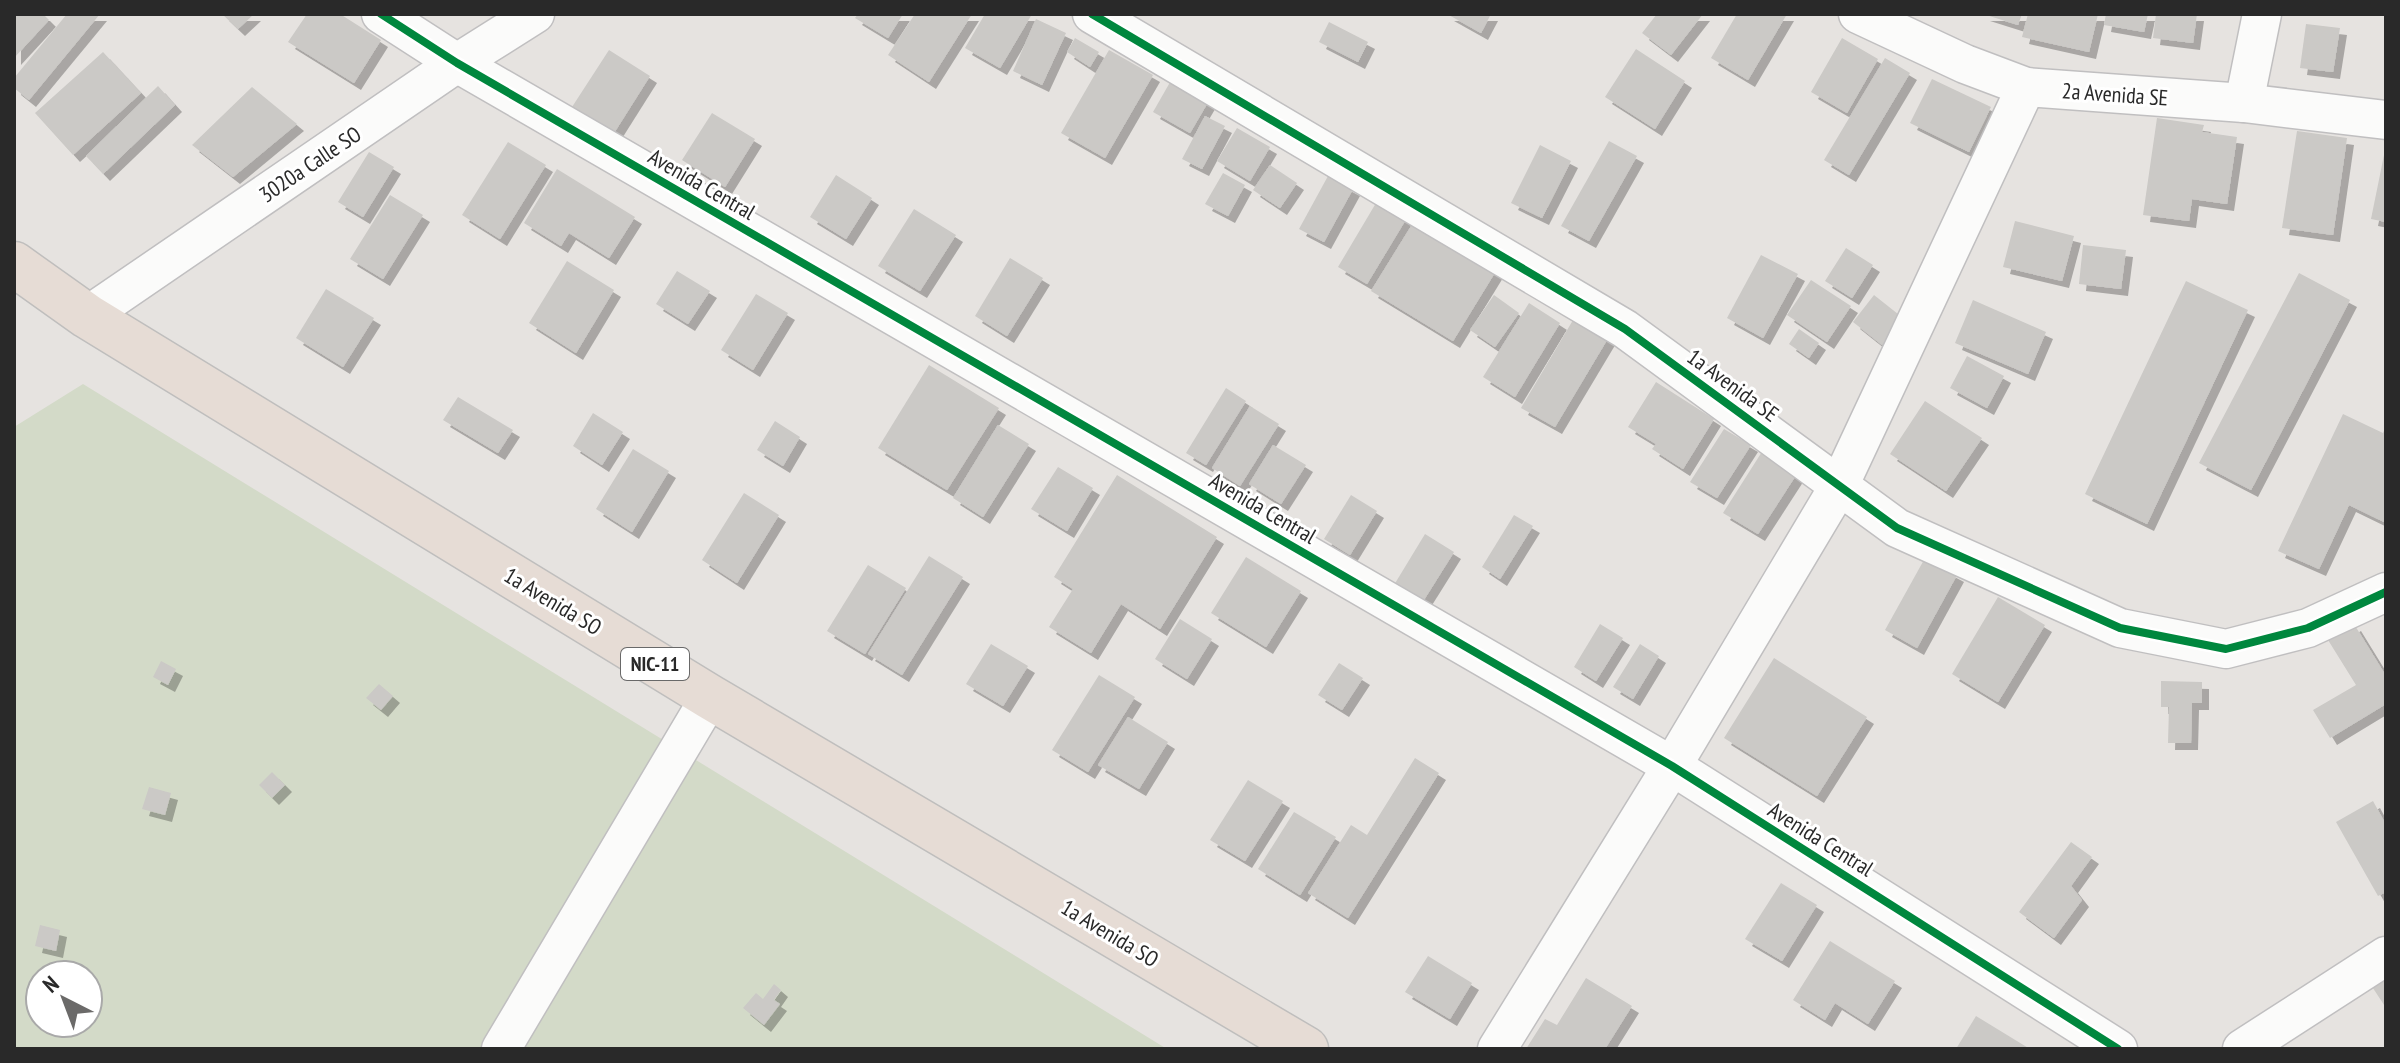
<svg xmlns="http://www.w3.org/2000/svg" width="2400" height="1063" viewBox="0 0 2400 1063" font-family="'PT Sans Narrow',sans-serif">
<style>
.cemetery{fill:#d3dac8;fill-rule:evenodd}
.building{fill:#cbc9c6;filter:url(#shadow)}
.lines{fill:none;stroke-linecap:round;stroke-linejoin:round}
.minor-casing{stroke:#c0bfc0;stroke-width:41}
.highway-casing{stroke:#bfbebd;stroke-width:47}
.minor{stroke:#fbfbfa;stroke-width:38}
.highway{stroke:#e6dcd5;stroke-width:44}
.cycleway-casing{stroke:#fff;stroke-width:13}
.cycleway{stroke:#00873e;stroke-width:8}
.labels{text-anchor:middle;dominant-baseline:central;stroke-width:6;stroke-linejoin:round;paint-order:stroke}
.shield{fill:#fff;stroke:#696969;stroke-width:2}
.shield-label{font-size:20px;font-weight:bold;fill:#292929}
.street-label{font-size:22px;fill:#292929;stroke:#fff}
</style>
<defs>
<filter id="shadow"><feDropShadow dx="7" dy="7" stdDeviation="0" flood-color="#0004"/></filter>
</defs>
<rect width="100%" height="100%" fill="#e6e3e0"/>
<path class="cemetery" d="M83 384 1167 1049H14V427ZM40 975H88V1023H40Z"/>
<g class="building">
<polygon points="14,14 43,14 49,20 14,58"/>
<polygon points="67,14 100,14 29,100 14,88 14,78"/>
<polygon points="222,14 254,14 238,29"/>
<polygon points="307,14 340,14 381,40 354,83 288,42"/>
<polygon points="858,14 903,14 888,38 855,18"/>
<polygon points="915,14 972,14 929,82 888,55"/>
<polygon points="985,14 1032,14 1000,68 965,48"/>
<polygon points="1447,14 1491,14 1481,33"/>
<polygon points="1657,14 1703,14 1671,55 1642,33"/>
<polygon points="1737,14 1787,14 1748,80 1711,58"/>
<polygon points="1983,14 2022,14 2018,25"/>
<polygon points="2028,14 2098,14 2089,52 2022,37"/>
<polygon points="2106,14 2148,14 2144,32 2104,25"/>
<polygon points="2156,14 2197,14 2193,43 2153,38"/>
<polygon points="1036,19 1066,33 1042,85 1013,71"/>
<polygon points="1329,22 1368,42 1358,62 1319,42"/>
<polygon points="2306,24 2340,28 2333,72 2300,68"/>
<polygon points="1075,38 1099,52 1090,67 1067,52"/>
<polygon points="1842,38 1878,59 1847,113 1811,92"/>
<polygon points="1636,49 1685,81 1655,129 1605,97"/>
<polygon points="609,50 650,76 614,133 572,107"/>
<polygon points="1109,50 1153,75 1105,158 1061,133"/>
<polygon points="103,52 141,93 73,155 35,113"/>
<polygon points="1885,58 1910,73 1849,175 1824,160"/>
<polygon points="1177,70 1214,92 1190,133 1153,112"/>
<polygon points="1932,79 1991,107 1969,152 1910,123"/>
<polygon points="158,86 175,105 103,174 86,156"/>
<polygon points="252,87 297,124 233,177 192,145"/>
<polygon points="712,113 755,139 725,187 682,160"/>
<polygon points="1205,116 1225,126 1202,169 1182,159"/>
<polygon points="2157,118 2204,125 2202,132 2237,137 2227,204 2192,199 2189,221 2143,215"/>
<polygon points="1237,128 1270,147 1250,181 1217,161"/>
<polygon points="2297,131 2347,138 2333,235 2282,228"/>
<polygon points="1609,141 1637,156 1589,241 1561,226"/>
<polygon points="508,142 546,165 500,239 462,215"/>
<polygon points="1540,145 1571,161 1542,218 1511,203"/>
<polygon points="2385,150 2386,150 2386,222 2371,219"/>
<polygon points="369,152 394,167 363,217 338,202"/>
<polygon points="1270,165 1297,183 1280,208 1253,190"/>
<polygon points="557,169 635,217 609,258 569,233 561,246 524,223"/>
<polygon points="1223,173 1245,185 1228,216 1205,204"/>
<polygon points="836,175 872,198 846,239 810,217"/>
<polygon points="1328,176 1353,189 1324,242 1299,229"/>
<polygon points="390,195 423,215 383,279 350,259"/>
<polygon points="1379,198 1408,216 1367,284 1338,267"/>
<polygon points="914,209 956,235 920,291 878,266"/>
<polygon points="1418,215 1499,266 1453,341 1371,291"/>
<polygon points="2015,221 2074,236 2062,281 2003,267"/>
<polygon points="2083,245 2126,250 2121,289 2079,284"/>
<polygon points="1846,248 1873,265 1852,298 1825,281"/>
<polygon points="1761,255 1798,274 1763,338 1727,318"/>
<polygon points="1010,258 1043,278 1007,336 975,316"/>
<polygon points="567,261 614,290 576,353 529,323"/>
<polygon points="677,271 710,291 688,324 656,304"/>
<polygon points="2299,273 2350,300 2251,490 2199,463"/>
<polygon points="1811,280 1851,306 1827,342 1787,315"/>
<polygon points="2186,281 2248,310 2147,524 2085,494"/>
<polygon points="326,289 374,318 343,367 296,338"/>
<polygon points="756,294 788,313 753,370 721,350"/>
<polygon points="1494,295 1519,313 1495,347 1470,330"/>
<polygon points="1874,295 1903,318 1882,345 1853,322"/>
<polygon points="1973,300 2046,332 2028,374 1955,343"/>
<polygon points="1529,303 1560,323 1515,397 1483,377"/>
<polygon points="1576,315 1610,335 1555,427 1521,408"/>
<polygon points="1799,329 1819,343 1809,358 1789,344"/>
<polygon points="1967,356 2004,376 1987,408 1950,388"/>
<polygon points="929,365 999,408 947,490 878,448"/>
<polygon points="1656,382 1714,419 1683,469 1652,449 1656,444 1628,427"/>
<polygon points="1226,388 1246,401 1206,465 1186,453"/>
<polygon points="458,397 513,430 498,453 443,420"/>
<polygon points="1925,401 1982,438 1946,491 1890,454"/>
<polygon points="1250,406 1279,424 1240,486 1212,468"/>
<polygon points="593,413 623,432 602,465 573,446"/>
<polygon points="2343,414 2383,433 2386,426 2386,518 2384,522 2349,505 2319,569 2278,551"/>
<polygon points="775,421 800,437 783,466 757,450"/>
<polygon points="998,425 1029,444 983,517 953,498"/>
<polygon points="1724,429 1751,445 1717,498 1690,482"/>
<polygon points="1273,445 1306,465 1281,504 1249,484"/>
<polygon points="1765,447 1800,469 1758,534 1723,513"/>
<polygon points="633,449 669,471 632,532 596,509"/>
<polygon points="1058,467 1093,488 1067,531 1031,509"/>
<polygon points="1117,475 1217,537 1160,629 1121,604 1091,653 1049,627 1073,589 1054,577"/>
<polygon points="744,493 779,515 737,583 702,560"/>
<polygon points="1351,495 1377,511 1350,555 1324,539"/>
<polygon points="1514,515 1533,526 1500,579 1482,567"/>
<polygon points="1425,534 1454,552 1422,603 1394,585"/>
<polygon points="929,556 963,577 902,675 868,654"/>
<polygon points="1246,557 1301,591 1266,647 1211,613"/>
<polygon points="1925,558 1957,575 1917,648 1885,630"/>
<polygon points="868,565 906,588 865,654 827,631"/>
<polygon points="1998,597 2045,625 1998,702 1952,674"/>
<polygon points="1180,619 1212,639 1187,679 1155,659"/>
<polygon points="1600,624 1623,638 1596,681 1574,667"/>
<polygon points="2354,624 2386,676 2386,704 2330,738 2313,710 2356,685 2328,640"/>
<polygon points="991,644 1028,666 1003,706 966,684"/>
<polygon points="1640,644 1659,656 1633,699 1613,687"/>
<polygon points="1774,658 1867,717 1817,796 1724,738"/>
<polygon points="161,661 176,669 168,685 153,677"/>
<polygon points="1339,663 1363,678 1342,710 1318,695"/>
<polygon points="1099,675 1135,697 1088,772 1052,750"/>
<polygon points="2161,681 2202,682 2202,703 2192,703 2191,743 2168,743 2169,707 2161,707"/>
<polygon points="379,684 393,696 381,710 366,698"/>
<polygon points="1128,717 1168,742 1139,789 1098,765"/>
<polygon points="1415,758 1439,773 1348,918 1308,893 1351,825 1367,835"/>
<polygon points="272,772 285,785 272,798 259,785"/>
<polygon points="1248,780 1283,801 1245,861 1210,840"/>
<polygon points="149,787 171,793 165,815 142,809"/>
<polygon points="2373,801 2386,825 2386,892 2378,896 2336,822"/>
<polygon points="1294,812 1336,837 1300,895 1258,869"/>
<polygon points="2071,842 2092,857 2071,886 2082,900 2054,938 2019,912"/>
<polygon points="1781,883 1817,905 1782,961 1745,939"/>
<polygon points="40,925 60,930 56,951 35,946"/>
<polygon points="1830,941 1895,981 1868,1024 1835,1003 1825,1020 1793,1000"/>
<polygon points="1428,956 1472,983 1450,1019 1405,992"/>
<polygon points="2386,971 2386,1008 2369,982"/>
<polygon points="1586,978 1632,1006 1605,1049 1526,1049 1545,1019 1557,1025"/>
<polygon points="774,984 781,990 774,1000 780,1004 764,1025 743,1008 756,993 763,999"/>
<polygon points="1976,1016 2030,1049 1956,1049"/>
</g>
<g class="lines">
<defs>
<g id="minor">
<polyline points="381,14 457,63 1672,766 2118,1049"/>
<polyline points="1092,14 1625,329 1897,528 2120,628 2226,649 2308,628 2386,592"/>
<polyline points="1858,14 1965,64 2026,87 2244,103 2386,120"/>
<polyline points="2244,103 2262,14"/>
<polyline points="87,316 457,63 535,14"/>
<polyline points="501,1049 710,697"/>
<polyline points="1497,1049 1672,766 1839,486 2026,87"/>
<polyline points="2242,1049 2386,956"/>
</g>
<polyline id="highway" points="14,264 87,316 710,697 1306,1049"/>
</defs>
<use href="#minor" class="minor-casing"/>
<use href="#highway" class="highway-casing"/>
<use href="#minor" class="minor"/>
<use href="#highway" class="highway"/>
<defs>
<g id="cycleway">
<polyline points="381,14 457,63 1672,766 2118,1049"/>
<polyline points="1092,14 1625,329 1897,528 2120,628 2226,649 2308,628 2386,592"/>
</g>
</defs>
<use href="#cycleway" class="cycleway-casing"/>
<use href="#cycleway" class="cycleway"/>
</g>
<g class="labels">
<rect class="shield" x="621" y="648" width="68" height="32" rx="6"/>
<g class="shield-label">
<text x="655" y="664">NIC-11</text>
</g>
<g class="street-label">
<text transform="translate(2115 94) rotate(4)">2a Avenida SE</text>
<text transform="translate(310 164) rotate(-34)">3020a Calle SO</text>
<text transform="translate(702 184) rotate(30)">Avenida Central</text>
<text transform="translate(1733 385) rotate(36)">1a Avenida SE</text>
<text transform="translate(1263 508) rotate(30)">Avenida Central</text>
<text transform="translate(553 601) rotate(31)">1a Avenida SO</text>
<text transform="translate(1821 839) rotate(32)">Avenida Central</text>
<text transform="translate(1110 933) rotate(31)">1a Avenida SO</text>
</g>
</g>
<rect width="2400" height="1063" fill="none" stroke="#292929" stroke-width="32"/>
<g transform="translate(64 999) rotate(318)"><circle r="38" fill="#ffffff" stroke="#a9a9a9" stroke-width="2"/>
<path d="M0-6L14 30L0 20L-14 30Z" fill="#6b6a69"/>
<text y="-12" font-size="22" font-weight="bold" text-anchor="middle" fill="#292929">N</text>
</g>
</svg>
